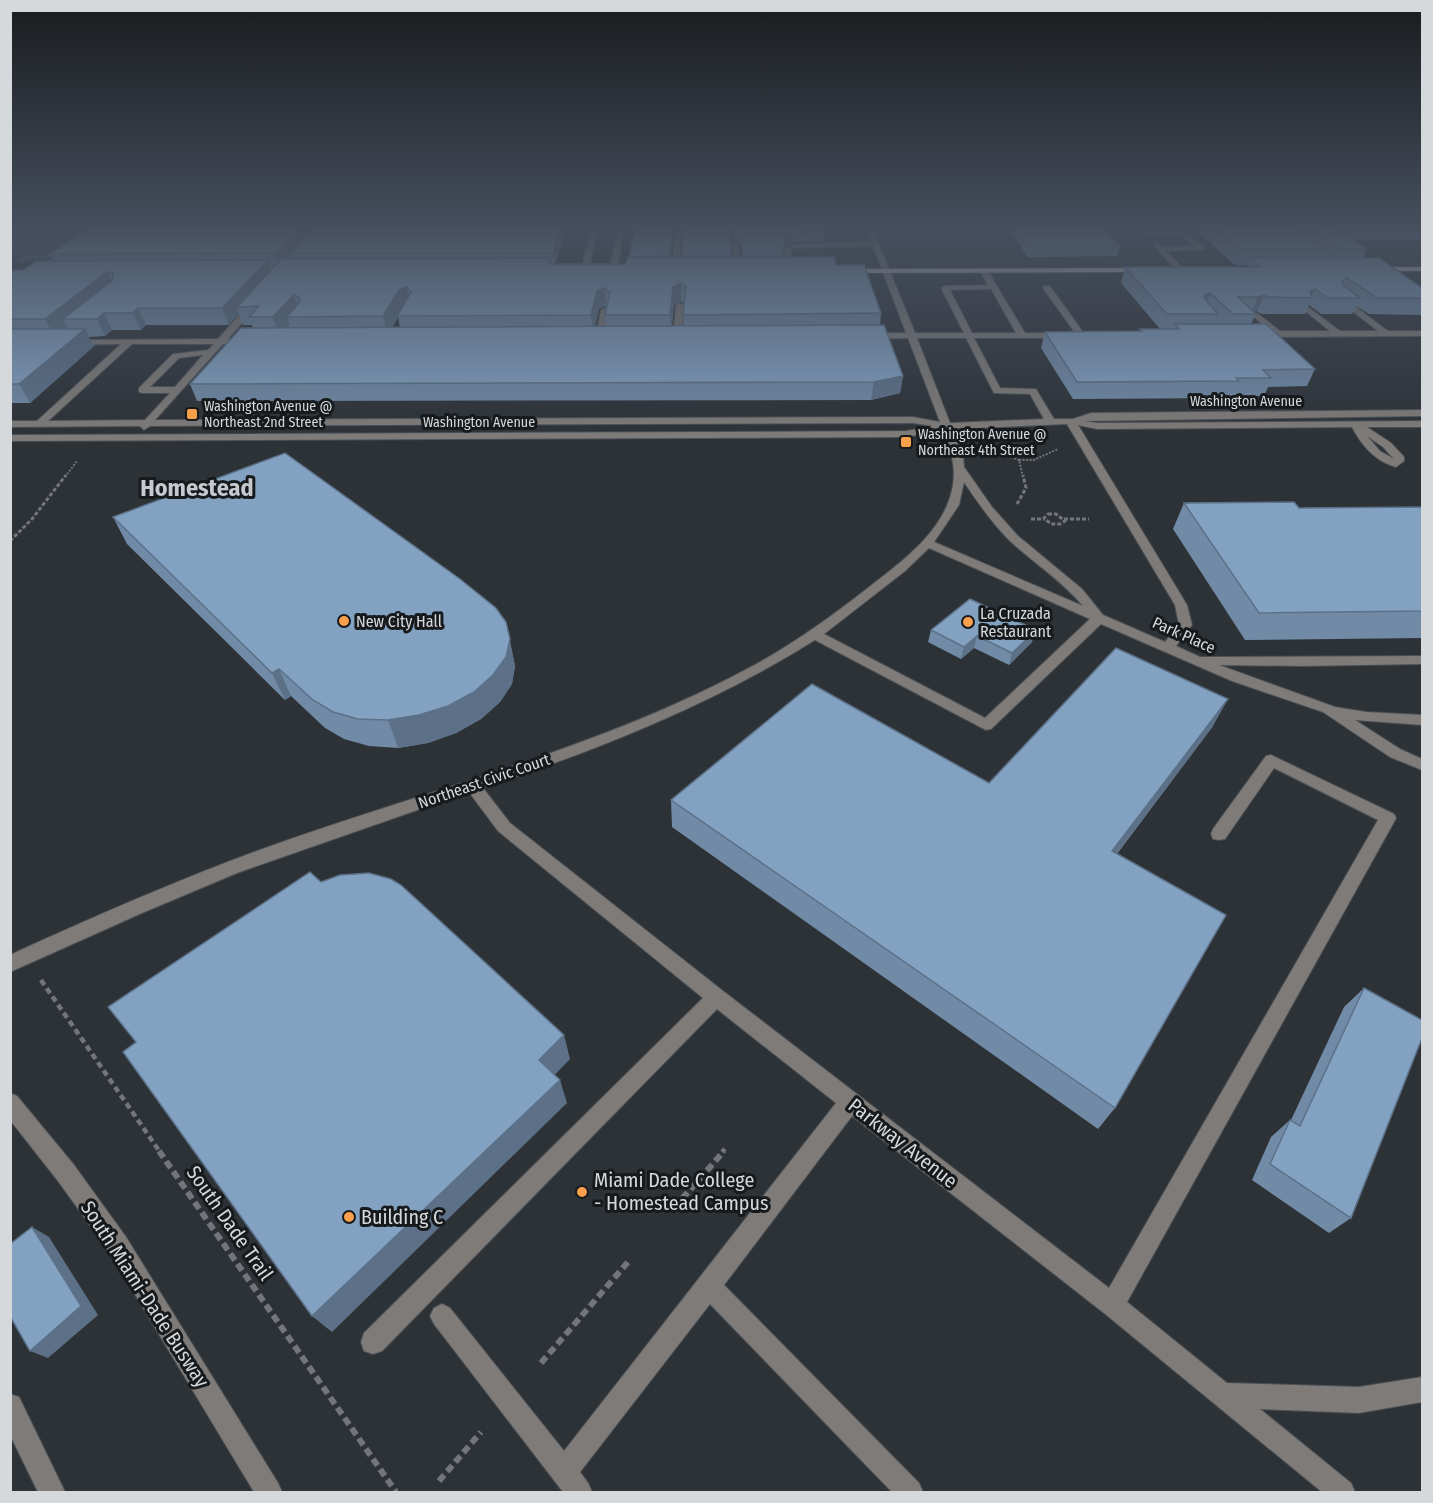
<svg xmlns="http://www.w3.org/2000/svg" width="1433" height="1503" viewBox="0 0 1433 1503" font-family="'Fira Sans Condensed',sans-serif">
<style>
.green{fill:#34495e}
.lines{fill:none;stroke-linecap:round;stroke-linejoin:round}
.minor-casing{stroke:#4b5055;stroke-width:2}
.major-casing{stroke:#4b5055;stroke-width:2}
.path-far3{stroke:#72767a;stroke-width:2;stroke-dasharray:2 1.5;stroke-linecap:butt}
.path-far2{stroke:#72767a;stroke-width:3;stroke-dasharray:4 2;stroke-linecap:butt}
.path-far1{stroke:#72767a;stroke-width:4.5;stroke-dasharray:6 4;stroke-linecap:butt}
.path{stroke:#72767a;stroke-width:6;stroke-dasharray:8 4.5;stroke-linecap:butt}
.minor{fill:#7e7b78;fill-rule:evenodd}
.major{fill:#cac4bf;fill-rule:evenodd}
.wall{fill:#718ba7;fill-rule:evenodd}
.shaded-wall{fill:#5c7188}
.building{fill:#83a2c2;stroke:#5c7188;stroke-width:1.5}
.poi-dot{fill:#f8a04b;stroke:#171a1c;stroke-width:2}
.labels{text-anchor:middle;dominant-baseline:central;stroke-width:6;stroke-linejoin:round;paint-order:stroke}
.far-street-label{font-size:14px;fill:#d6d9dc;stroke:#171a1c}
.far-poi-label{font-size:14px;fill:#d6d9dc;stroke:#171a1c;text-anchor:start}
.poi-label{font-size:16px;fill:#d6d9dc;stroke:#171a1c;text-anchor:start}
.street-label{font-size:16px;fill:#d6d9dc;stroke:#171a1c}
.near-street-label{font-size:20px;fill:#d6d9dc;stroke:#171a1c}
.near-poi-label{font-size:20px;fill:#d6d9dc;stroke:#171a1c;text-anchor:start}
.far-town-label{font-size:24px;font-weight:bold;fill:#c4cad0;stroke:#171a1c}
</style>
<rect width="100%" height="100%" fill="#2d3237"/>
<polygon class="green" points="11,227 116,227 66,262 11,262"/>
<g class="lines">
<defs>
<g id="minor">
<polygon points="593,227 599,227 588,272 584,274 580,272"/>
<polygon points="618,227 624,227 617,272 613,274 609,272"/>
<polygon points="675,227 681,227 680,271 676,273 672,271"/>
<path d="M866 227H872L915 333H964L941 288 945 286 988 285 980 271 984 269 988 271 1025 333H1066L1067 335 1063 338H974L1000 388 1036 389 1054 419H1073L1091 413 1422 410V416L1084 421 1097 423 1422 421V427H1367L1391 443 1404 457V461L1396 467C1375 461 1362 446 1352 427L1097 429 1078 425 1187 605 1192 625 1176 646 1200 657 1422 656V664L1303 666 1219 665 1335 707 1366 712 1422 715V725L1355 720 1400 749 1422 759V770L1390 757 1323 712 1232 681 1101 624 991 729 986 730 815 640C711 705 599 749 483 788L510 823 723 991 1109 1288 1378 820 1274 768 1225 839 1219 840 1213 839 1211 834 1213 829 1266 756 1271 755 1394 814 1396 818 1394 822 1127 1302 1227 1383 1359 1387 1422 1377V1402L1359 1413 1260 1409 1351 1483 1355 1492H1322L1104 1313 852 1116 724 1285 919 1483 923 1492H892L710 1304 580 1472 588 1483 592 1492H563L434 1324 430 1316 434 1308 442 1304 450 1308 564 1451 836 1103 717 1009 382 1351 373 1354 364 1351 361 1342 364 1333 703 998 498 831 469 792 237 873 142 913 10 972V955C91 918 173 882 257 851 422 791 595 751 751 667 795 643 834 615 873 584 904 560 943 531 952 490 957 468 951 450 943 430L906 437 10 441V435L906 431 933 426 913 423 150 426 144 430 140 426 10 427V421H37L121 344 73 345 69 342 70 340 218 339 251 302H257V306L228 339 247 338 251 341 250 343 223 344 155 420 913 417 940 422 908 338 868 339 864 336 868 333H906L873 246 796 248 791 250 790 271 786 273 782 271 786 248 795 244 871 242ZM991 289 1016 333H972L950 290ZM917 338H966L994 393 1030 394 1044 419 950 423ZM132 344H214L208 350 173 354 139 388V392L142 393H170L145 420 48 421ZM203 355 175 387H150L179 358ZM1067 424 1175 605 1179 625 1165 642 1103 615 1082 589 1018 536 992 507 964 467 963 455 953 429ZM1367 436 1383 447 1394 459 1380 451ZM964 482C978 503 992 523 1010 541 1034 563 1062 581 1083 606L934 542 959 505ZM929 548 1090 619 985 718 824 634 905 571Z"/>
<polygon points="1143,230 1184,231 1205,248 1201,250 1166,251 1185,270 1178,272 1153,245 1156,243 1162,247 1194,246 1180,234 1141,233"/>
<polygon points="735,241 738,243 741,271 737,273 733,271 732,243"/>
<polygon points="1044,286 1050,286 1085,335 1084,337 1078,337 1043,288"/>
<polygon points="1341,296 1388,331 1422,331 1422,336 1258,337 1254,334 1258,331 1270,331 1254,317 1254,313 1257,313 1280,331 1330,331 1305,311 1305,307 1308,307 1340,331 1378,331 1338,300 1337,298"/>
<polygon points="680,303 684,305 681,338 677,341 673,338 676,305"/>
<polygon points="605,308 609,310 603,338 599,341 595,338 601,310"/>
<polygon points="10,1093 17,1096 74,1165 126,1237 278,1483 282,1492 254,1492 110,1253 58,1181 10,1120"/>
<polygon points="10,1394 19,1397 65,1492 38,1492 10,1435"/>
</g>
<g id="major">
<polygon points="1375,267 1422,267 1422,271 1372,271"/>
<polygon points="1144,268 1147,272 847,273 843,271 847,269"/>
</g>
</defs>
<use href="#minor" class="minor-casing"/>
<use href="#major" class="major-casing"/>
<g class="path-far3">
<polyline points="10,229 55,227"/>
<polyline points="10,242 43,244"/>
<polyline points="10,248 19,243"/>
<polyline points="27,257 53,256"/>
<polyline points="20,263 65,227"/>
<polyline points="991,450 1019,460"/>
<polyline points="65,477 77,461"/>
<polyline points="1023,477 1019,460 1034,460 1058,449"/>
</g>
<g class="path-far2">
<polyline points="1017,504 1026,488 1023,475"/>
<polygon points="1048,514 1056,514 1065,521 1060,524 1051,524 1044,518"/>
<polyline points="1031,519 1045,519"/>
<polyline points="1064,519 1089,519"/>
<polyline points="10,541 32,519 66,475"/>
</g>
<g class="path-far1">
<polyline points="41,980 160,1152"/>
<polyline points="722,1152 725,1149"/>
</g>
<g class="path">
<polyline points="159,1151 396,1492"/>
<polyline points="674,1208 724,1151"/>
<polyline points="541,1363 628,1262"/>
<polyline points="439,1481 481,1432"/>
</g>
<use href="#minor" class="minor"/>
<use href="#major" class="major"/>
</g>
<g class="wall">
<path d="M567 227 555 264H626L629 258 635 227H673L671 258H682L683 227 824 231 823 241 795 242 785 246 783 258 836 265 881 313 880 325 903 376 900 393 871 400 197 401 190 384 253 328 252 325H243L239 314 229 325H146L141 330H112L105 336 89 337 94 346 30 403H10V270H23L53 261 50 254ZM734 239 740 243 742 258H731L730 243ZM681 301 684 304 683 326H672L674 305ZM606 306 607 307 605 315 606 326H595L599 309ZM398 317 400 327H392L393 326Z"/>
<polygon points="1007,227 1102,227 1120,246 1117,256 1028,257"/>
<polygon points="1192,227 1422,227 1422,240 1354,240 1367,249 1363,258 1422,288 1422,315 1369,314 1356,306 1352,314 1321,314 1309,305 1305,314 1261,314 1257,311 1254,312 1256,314 1251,324 1315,369 1307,386 1268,387 1264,396 1233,396 1232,398 1073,399 1041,348 1045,332 1139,331 1140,329 1160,329 1121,283 1125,267 1247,267 1248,265 1235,265"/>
<polygon points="1184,503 1299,508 1422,507 1422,638 1245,640 1173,529"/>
<polygon points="113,517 506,622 515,666 512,684 500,702 481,719 456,733 428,743 398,748 369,746 344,739 325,728 291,696 285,700 127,544"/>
<polygon points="931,630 1032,642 1009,665 974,648 961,659 928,642"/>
<polygon points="1213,726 1117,854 1115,1108 1098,1129 672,827 671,800 989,783"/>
<polygon points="1364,988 1351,1218 1329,1233 1252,1180 1271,1137 1290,1120 1291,1120 1344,1007"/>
</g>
<g class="shaded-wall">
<polygon points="302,227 319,227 290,253 291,257 281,268 276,253"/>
<polygon points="561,227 567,227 554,267 553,253"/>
<polygon points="672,227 673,227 670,267 670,256"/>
<polygon points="734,229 734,239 730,243 730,233"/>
<polygon points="796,232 795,242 785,246 780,267 781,256 786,236"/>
<polygon points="268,260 273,277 237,307 239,314 229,325 222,308"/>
<polygon points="107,272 115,289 63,319 67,327 54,337 45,319"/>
<polygon points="681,283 681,301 674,305 671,334 670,315 673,287"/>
<polygon points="406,287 410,305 397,316 398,317 388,335 383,316 399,290"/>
<polygon points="604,288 606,306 599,309 593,334 591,315 597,291"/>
<polygon points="1315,289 1311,298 1310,291"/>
<polygon points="1210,293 1204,309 1199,311 1205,295"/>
<polygon points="294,295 300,314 287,317 290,324 279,336 273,317"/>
<polygon points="1264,295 1257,311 1252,314 1258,297"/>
<polygon points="138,308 146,325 141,330 133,313"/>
<polygon points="104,313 112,330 105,336 97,319"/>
<polygon points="85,329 94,346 30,403 19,384"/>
<polygon points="903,376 900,393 871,400 874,382"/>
<polygon points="506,622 515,666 512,684 500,702 481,719 456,733 428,743 398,748 388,720"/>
<polygon points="1036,630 1032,642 1009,665 1012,653"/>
<polygon points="977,636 974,648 961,659 964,647"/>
<polygon points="279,669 291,696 285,700 272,673"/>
<polygon points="1228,699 1213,726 1099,877 1112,851"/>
<polygon points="564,1035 570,1059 546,1084 539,1060"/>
<polygon points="560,1080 567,1103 332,1332 312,1316"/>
<polygon points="32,1227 49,1237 98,1315 48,1358 30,1351"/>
</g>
<g class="building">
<polygon points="90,227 302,227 276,253 50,254"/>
<polygon points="314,227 561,227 553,253 290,253"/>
<polygon points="635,227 672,227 670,256 629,257"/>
<polygon points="683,227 823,227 824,231 796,232 786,236 781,256 743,256 740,233 734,229 730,233 731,256 682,256"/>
<polygon points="1016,227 1102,227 1120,246 1030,246"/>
<polygon points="1215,227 1293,227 1322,249 1241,249"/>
<polygon points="1309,227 1334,227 1367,249 1340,249"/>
<polygon points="834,257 836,265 864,265 881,313 683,315 686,287 681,283 673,287 670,315 605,315 610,292 604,288 597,291 591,315 397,316 411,292 406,287 399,290 383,316 287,317 300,301 299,297 294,295 273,317 249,317 259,306 237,307 281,259 550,258 548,264 626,264 627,258"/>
<polygon points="1250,258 1379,258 1422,288 1422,298 1377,298 1347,278 1342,281 1343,285 1360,298 1328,298 1315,289 1310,291 1312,298 1268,297 1264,295 1258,297 1238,297 1256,314 1233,314 1210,293 1205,295 1204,298 1218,314 1167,314 1125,267 1261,267"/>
<polygon points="268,260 222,308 138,308 133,313 104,313 97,319 63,319 113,280 113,273 107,272 45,319 10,319 10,270 23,270 37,261"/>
<polygon points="1175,324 1266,324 1315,369 1263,370 1271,378 1236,378 1239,381 1077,382 1045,332 1142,331 1140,329 1179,329"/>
<polygon points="884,325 903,376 874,382 190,384 241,328"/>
<polygon points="10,329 85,329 19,384 10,384"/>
<polygon points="285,453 460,579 496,608 506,622 510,639 506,657 493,675 474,692 448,706 419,715 388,720 358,719 333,712 313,700 279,669 272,673 113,517"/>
<polygon points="1294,502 1299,508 1422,507 1422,611 1259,613 1184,503"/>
<polygon points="970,599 1036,630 1012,653 977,636 964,647 931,630"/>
<polygon points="1116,648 1228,699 1112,851 1226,915 1115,1108 671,800 812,684 989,783"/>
<polygon points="310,872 321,882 340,875 369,873 391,879 401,885 564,1035 539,1060 560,1080 312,1316 123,1052 136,1042 108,1007"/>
<polygon points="1364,988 1422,1020 1422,1038 1351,1218 1270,1164 1290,1120 1300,1126"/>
<polygon points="32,1227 81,1306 30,1351 10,1316 10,1244"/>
</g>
<linearGradient id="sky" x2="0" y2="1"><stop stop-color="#191c1e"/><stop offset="0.52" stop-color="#464f5e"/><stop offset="1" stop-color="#464f5e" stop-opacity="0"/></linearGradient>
<rect width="1433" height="437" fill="url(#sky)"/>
<g class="poi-dot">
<rect x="186" y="408" width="12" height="12" rx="3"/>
<rect x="900" y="436" width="12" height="12" rx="3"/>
<circle cx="344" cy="621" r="6"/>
<circle cx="968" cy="622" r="6"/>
<circle cx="582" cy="1192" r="6"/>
<circle cx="349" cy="1217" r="6"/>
</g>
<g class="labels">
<g class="far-street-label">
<text x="1246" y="401">Washington Avenue</text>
<text x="479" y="422">Washington Avenue</text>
</g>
<g class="far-poi-label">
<text x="204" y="406">Washington Avenue @<tspan x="204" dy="16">Northeast 2nd Street</tspan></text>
<text x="918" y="434">Washington Avenue @<tspan x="918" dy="16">Northeast 4th Street</tspan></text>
</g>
<g class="poi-label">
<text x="980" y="613">La Cruzada<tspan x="980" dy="18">Restaurant</tspan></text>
<text x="356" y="621">New City Hall</text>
</g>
<g class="street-label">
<text transform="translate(1184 635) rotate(24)">Park Place</text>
<text transform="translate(484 781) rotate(-19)">Northeast Civic Court</text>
</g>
<g class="near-street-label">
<text transform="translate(903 1143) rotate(38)">Parkway Avenue</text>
<text transform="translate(230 1223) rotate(55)">South Dade Trail</text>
<text transform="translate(145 1294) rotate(57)">South Miami-Dade Busway</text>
</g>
<g class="near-poi-label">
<text x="594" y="1180">Miami Dade College<tspan x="594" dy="23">- Homestead Campus</tspan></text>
<text x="361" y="1217">Building C</text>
</g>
<g class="far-town-label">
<text x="197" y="488">Homestead</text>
</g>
</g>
<rect width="1433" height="1503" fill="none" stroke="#d6d9dc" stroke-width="24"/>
</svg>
